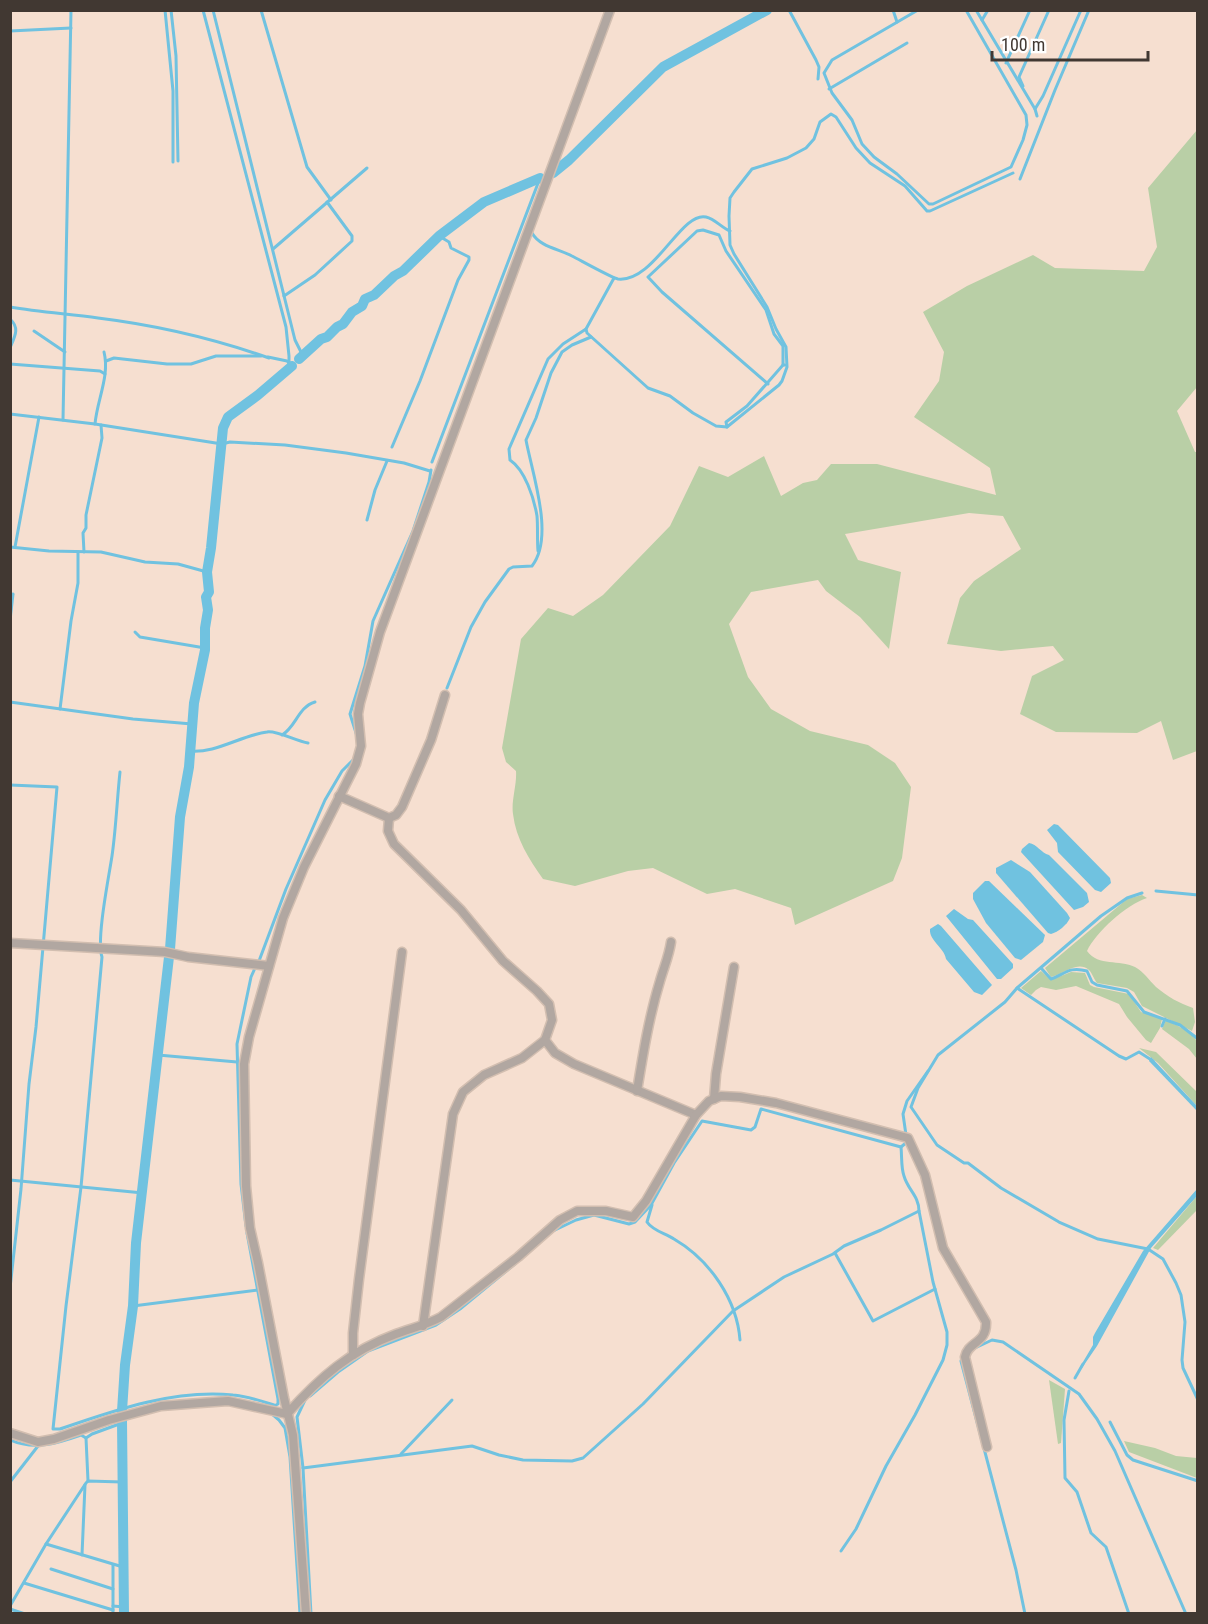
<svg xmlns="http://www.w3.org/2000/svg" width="1208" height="1624" viewBox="0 0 1208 1624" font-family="'Roboto Condensed',sans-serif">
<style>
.green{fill:#b9cfa6}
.water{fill:#70c2e0}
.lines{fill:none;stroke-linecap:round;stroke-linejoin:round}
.stream{stroke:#70c2e0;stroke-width:3}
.canal{stroke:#70c2e0;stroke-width:10}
.street-casing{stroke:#d2beb0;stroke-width:11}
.street{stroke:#b1a7a1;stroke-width:8}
</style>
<rect width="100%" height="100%" fill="#f6dfd0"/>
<g class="green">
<path d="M1197 130V387L1177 411 1195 452H1197V751L1173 760 1161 721 1137 733 1056 732 1020 714 1032 676 1064 660 1053 646 1001 651 947 644 960 598 974 581 1021 549 1003 516 969 513 845 534 858 560 901 572 889 649 860 617 826 591 818 580 751 592 729 624 748 677 771 709 810 731 868 745 895 763 911 787 902 858 893 881 795 925 791 908 735 889 707 894 653 868 628 871 575 886 543 879C529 859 516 839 513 814 511 801 517 785 516 771L506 762 502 748 521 639 548 608 573 616 603 595 670 526 699 466 728 477 764 456 781 496 803 483 817 480 831 464H877L996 495 990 468 914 417 939 381 944 352 923 312 967 286 1033 255 1055 268 1144 271 1157 247 1148 188Z"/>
<path d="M1142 895 1147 898C1126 905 1096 932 1087 951 1099 967 1119 959 1135 967 1144 972 1149 980 1156 987 1168 997 1179 1003 1193 1008L1195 1022 1192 1031 1142 1006 1134 992 1127 988 1097 983C1094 979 1092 973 1089 970 1077 960 1062 975 1051 977L1045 968 1127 899Z"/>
<polygon points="1041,971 1051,980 1071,972 1085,973 1090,985 1094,987 1129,994 1141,1012 1162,1019 1160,1028 1151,1043 1146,1040 1127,1017 1119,1004 1076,986 1056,990 1041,987 1036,990 1031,995 1021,988"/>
<path d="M1166 1020C1176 1025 1194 1032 1198 1044 1199 1048 1197 1055 1197 1059L1189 1049 1162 1029Z"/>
<polygon points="1139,1048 1156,1052 1197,1092 1197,1106 1158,1063"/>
<polygon points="1197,1196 1197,1210 1158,1250 1153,1248"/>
<polygon points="1049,1380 1065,1389 1061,1443 1058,1444"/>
<polygon points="1124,1441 1155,1448 1176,1456 1197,1458 1197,1478 1129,1452"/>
</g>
<g class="water">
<polygon points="1054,824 1058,825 1110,878 1111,883 1101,892 1095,890 1058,852 1057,843 1047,830"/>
<path d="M1029 843C1037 844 1041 853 1049 855L1087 893 1089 902 1083 907 1074 910 1021 852 1022 849Z"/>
<path d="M1011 860 1030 872 1067 913 1070 918C1067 925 1058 932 1051 934L1048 933 996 873V868Z"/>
<polygon points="985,881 989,881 1045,935 1043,942 1021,960 1015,958 986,923 973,899 973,893"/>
<polygon points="954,909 968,919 973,920 1013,964 1013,968 1001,979 997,979 946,916"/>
<path d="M938 924 941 926 992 985 982 995 974 992 946 959C944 947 929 941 930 929Z"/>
<polygon points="1151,1057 1197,1106 1197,1111 1149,1061"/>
<polygon points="1197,1189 1197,1196 1151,1248 1097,1346 1082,1368 1080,1367 1093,1345 1093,1337 1095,1333 1143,1251"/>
</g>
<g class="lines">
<g class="stream">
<polyline points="165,10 173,91 173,162"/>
<polyline points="171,10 176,56 178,161"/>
<polyline points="203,10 286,327 289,356 289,363"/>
<polyline points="213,10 295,340 303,356"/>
<polyline points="261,10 307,167 331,200"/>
<polyline points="789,10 816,60 819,67 818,79"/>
<polyline points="893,10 897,22"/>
<polyline points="918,10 832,60 824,73 832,93 852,120 862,144 874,157 897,174 929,204 933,204 1011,167 1023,140 1027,125 1026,115 966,10"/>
<polyline points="976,10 1035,109 1037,116"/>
<polyline points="982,20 988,10"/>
<polyline points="10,31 71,28"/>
<polyline points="1006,63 1030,10"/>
<polyline points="1023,86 1019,77 1049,10"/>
<polyline points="829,89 907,43"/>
<polyline points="1035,109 1043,96 1081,10"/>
<polyline points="1020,179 1055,90 1089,10"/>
<path d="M532 233C540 247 559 249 572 256 580 260 612 278 618 279 654 283 681 211 706 217 715 219 722 228 730 231"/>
<polyline points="273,249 367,168"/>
<polyline points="614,278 586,329 587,333 648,388 670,396 693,413 716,426 727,427 779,385 782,381 787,367 786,347 776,329 767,307 734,254 730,245 729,216 730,198 734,192 752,169 787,158 806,148 814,139 820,122 831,114 836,117 856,148 870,163 905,186 927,211 930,211 1013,173"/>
<polyline points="284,296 315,275 352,241 352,236 327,202"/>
<path d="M10 307C39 312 69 314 98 318 155 325 215 339 269 358"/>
<path d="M10 319C20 328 15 336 10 348"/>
<polyline points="34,331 65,352"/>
<polyline points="268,357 287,361 292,366"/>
<polyline points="106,361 114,358 167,364 191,364 216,356 261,356"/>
<polyline points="10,364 100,371 105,374"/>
<polyline points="768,384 662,292 648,277 697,231 703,230 719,235 726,251 766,310 774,334 783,346 783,365"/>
<polyline points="10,414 95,424 222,444 230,442 285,445 346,453 404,463 430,471"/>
<polyline points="63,420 71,10"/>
<path d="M95 424C97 400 110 376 104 352"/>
<polyline points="727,427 726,422 747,406 783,365 785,365"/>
<polyline points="392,447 420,381 458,280 469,260 469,257 451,248 449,242 439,236"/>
<polyline points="432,462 540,178"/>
<polyline points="367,520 375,490 387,461"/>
<polyline points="10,547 49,551 101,552 145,562 178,564 207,572"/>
<polyline points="15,547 39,417"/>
<path d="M538 551C537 539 538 527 537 516 534 498 525 470 510 460L509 449 548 359 563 344 586 329"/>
<polyline points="84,552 83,533 86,528 86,515 102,438 101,425"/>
<polyline points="10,620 13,594"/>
<polyline points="135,632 140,637 205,648"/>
<path d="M447 688 471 627 485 602 509 569 513 567 532 566C555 537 532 473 526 440L536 418 551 373 562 352 572 345 591 337"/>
<polyline points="10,702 133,719 192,724"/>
<polyline points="60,709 71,621 78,583 78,552"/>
<path d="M282 735C296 727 298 707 315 702"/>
<polyline points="357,736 350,714 365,666 373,621 413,531 429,482 431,470"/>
<path d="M189 751C215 754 242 735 267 732 276 730 296 741 308 743"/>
<path d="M120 772C117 800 116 828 112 856 109 876 96 940 102 957L81 1187 66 1306 53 1429H60C115 1410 174 1389 233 1395 247 1396 261 1401 274 1405"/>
<polyline points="10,785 57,787 36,1027 29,1084 21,1189 10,1288"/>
<polyline points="1156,891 1198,895"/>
<polyline points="1142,893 1127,898 1101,916 1017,988 1005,1002 938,1055 918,1088 911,1107 937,1145 964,1163 968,1163 1001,1188 1059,1222 1098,1239 1148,1249 1163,1259 1176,1283 1181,1295 1185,1322 1182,1360 1183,1368 1198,1400"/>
<polyline points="259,961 286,889 325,800 342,771 353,760"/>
<path d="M1041 968 1051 979C1065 974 1069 966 1087 971L1092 982 1097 985 1127 991 1144 1012 1180 1025 1198 1039"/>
<polyline points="1017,988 1119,1056 1126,1059 1139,1052 1153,1061"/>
<polyline points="1162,1026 1165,1019"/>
<polyline points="158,1055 237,1062"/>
<polyline points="10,1180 143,1193"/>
<path d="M652 1205 647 1222C653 1231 665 1233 674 1239 710 1260 737 1300 740 1340"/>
<polyline points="246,1226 241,1184 237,1044 251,977 255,968"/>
<polyline points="553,1231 576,1220 594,1215 629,1224 635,1222 651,1205 674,1163 702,1121 751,1130 755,1127 761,1109 901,1147"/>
<polyline points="247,1233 278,1399 278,1404 274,1406"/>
<polyline points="835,1253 873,1321 935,1289"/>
<polyline points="133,1306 258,1290"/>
<polyline points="975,1348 992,1340 1003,1342 1079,1394 1097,1419 1115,1451 1186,1614"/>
<polyline points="962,1358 961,1361 1016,1570 1025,1614"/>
<polyline points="1075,1378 1083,1364"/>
<polyline points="1069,1391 1064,1420 1065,1478 1077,1492 1091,1533 1106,1547 1129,1614"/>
<polyline points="310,1396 338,1372 368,1351 436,1325 460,1309 516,1263"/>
<polyline points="305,1400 297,1417 303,1468 311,1614"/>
<polyline points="272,1414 279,1420 285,1428 290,1457 300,1614"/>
<polyline points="1110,1422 1127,1455 1133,1460 1198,1481"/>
<path d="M10 1440C35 1451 58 1443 81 1435L86 1438"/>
<polyline points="401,1454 452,1400"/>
<path d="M303 1468 472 1446 499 1455 523 1460 572 1461 583 1458 643 1404 733 1311 784 1277 833 1254 844 1246 881 1230 919 1211C919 1196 908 1190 904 1176 901 1168 902 1157 901 1147L907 1142 903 1114 907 1101 928 1071"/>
<polyline points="88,1481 86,1438 92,1434 122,1423"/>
<polyline points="10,1482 38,1446"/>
<polyline points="46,1544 123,1567"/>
<polyline points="841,1551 856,1529 886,1466 915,1415 943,1360 947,1345 947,1332 933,1282 919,1211"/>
<polyline points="82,1555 85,1485"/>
<polyline points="113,1565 113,1614"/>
<polyline points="51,1569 113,1589"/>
<polyline points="24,1583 113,1610"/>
<polyline points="10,1606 46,1544 86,1483 88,1481 122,1482"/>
<polyline points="113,1606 124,1607"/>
<polyline points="10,1609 25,1614"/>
</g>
<g class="canal">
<polyline points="553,173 569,160 663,67 767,10"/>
<polyline points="299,359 321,339 327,337 337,327 343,324 352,312 362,306 365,299 374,295 394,276 403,271 439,236 484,202 540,178"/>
<polyline points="170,949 180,817 189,767 194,703 205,650 205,628 208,610 206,597 209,592 207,572 211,548 223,428 228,417 258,395 292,366"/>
<polyline points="122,1411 125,1365 133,1306 136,1243 169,957"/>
<polyline points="122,1421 124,1614"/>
</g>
<defs>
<g id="street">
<polyline points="339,796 389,818 396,815 402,807 431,740 445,695"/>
<polyline points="389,818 388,831 394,844 461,910 503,961 537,991 549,1004 552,1020 545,1040 522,1058 484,1075 463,1092 453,1114 423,1326"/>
<polyline points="10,943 165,952 188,957 269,966"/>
<polyline points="545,1040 555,1053 574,1064 696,1115"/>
<path d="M637 1091C643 1054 649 1017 660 981 664 967 669 956 671 942"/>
<polyline points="714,1099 716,1074 734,967"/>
<polyline points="353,1355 353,1333 359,1279 402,952"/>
<path d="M10 1433 38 1442 54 1439 109 1420 161 1406 200 1403 228 1401 287 1414C320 1377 350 1351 396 1334 412 1328 426 1325 441 1317L518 1257 560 1220 577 1211H606L633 1217 646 1201 696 1115 709 1101 721 1096 740 1097 776 1103 908 1138 925 1175 943 1248 986 1322C987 1344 968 1341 965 1357L987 1447"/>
<polyline points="306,1614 293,1435 284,1398 258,1263 250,1228 246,1186 244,1064 249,1037 283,918 304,867 356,764 361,746 358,714 360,703 380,632 610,10"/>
</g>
</defs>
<use href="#street" class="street-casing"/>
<use href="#street" class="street"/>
</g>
<rect width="1208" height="1624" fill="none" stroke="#413832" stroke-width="24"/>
<path d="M992 51v9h156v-9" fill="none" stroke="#413832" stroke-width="3"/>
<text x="1001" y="51" font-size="18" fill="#413832" stroke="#ffffff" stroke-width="4.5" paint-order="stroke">100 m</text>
</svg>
